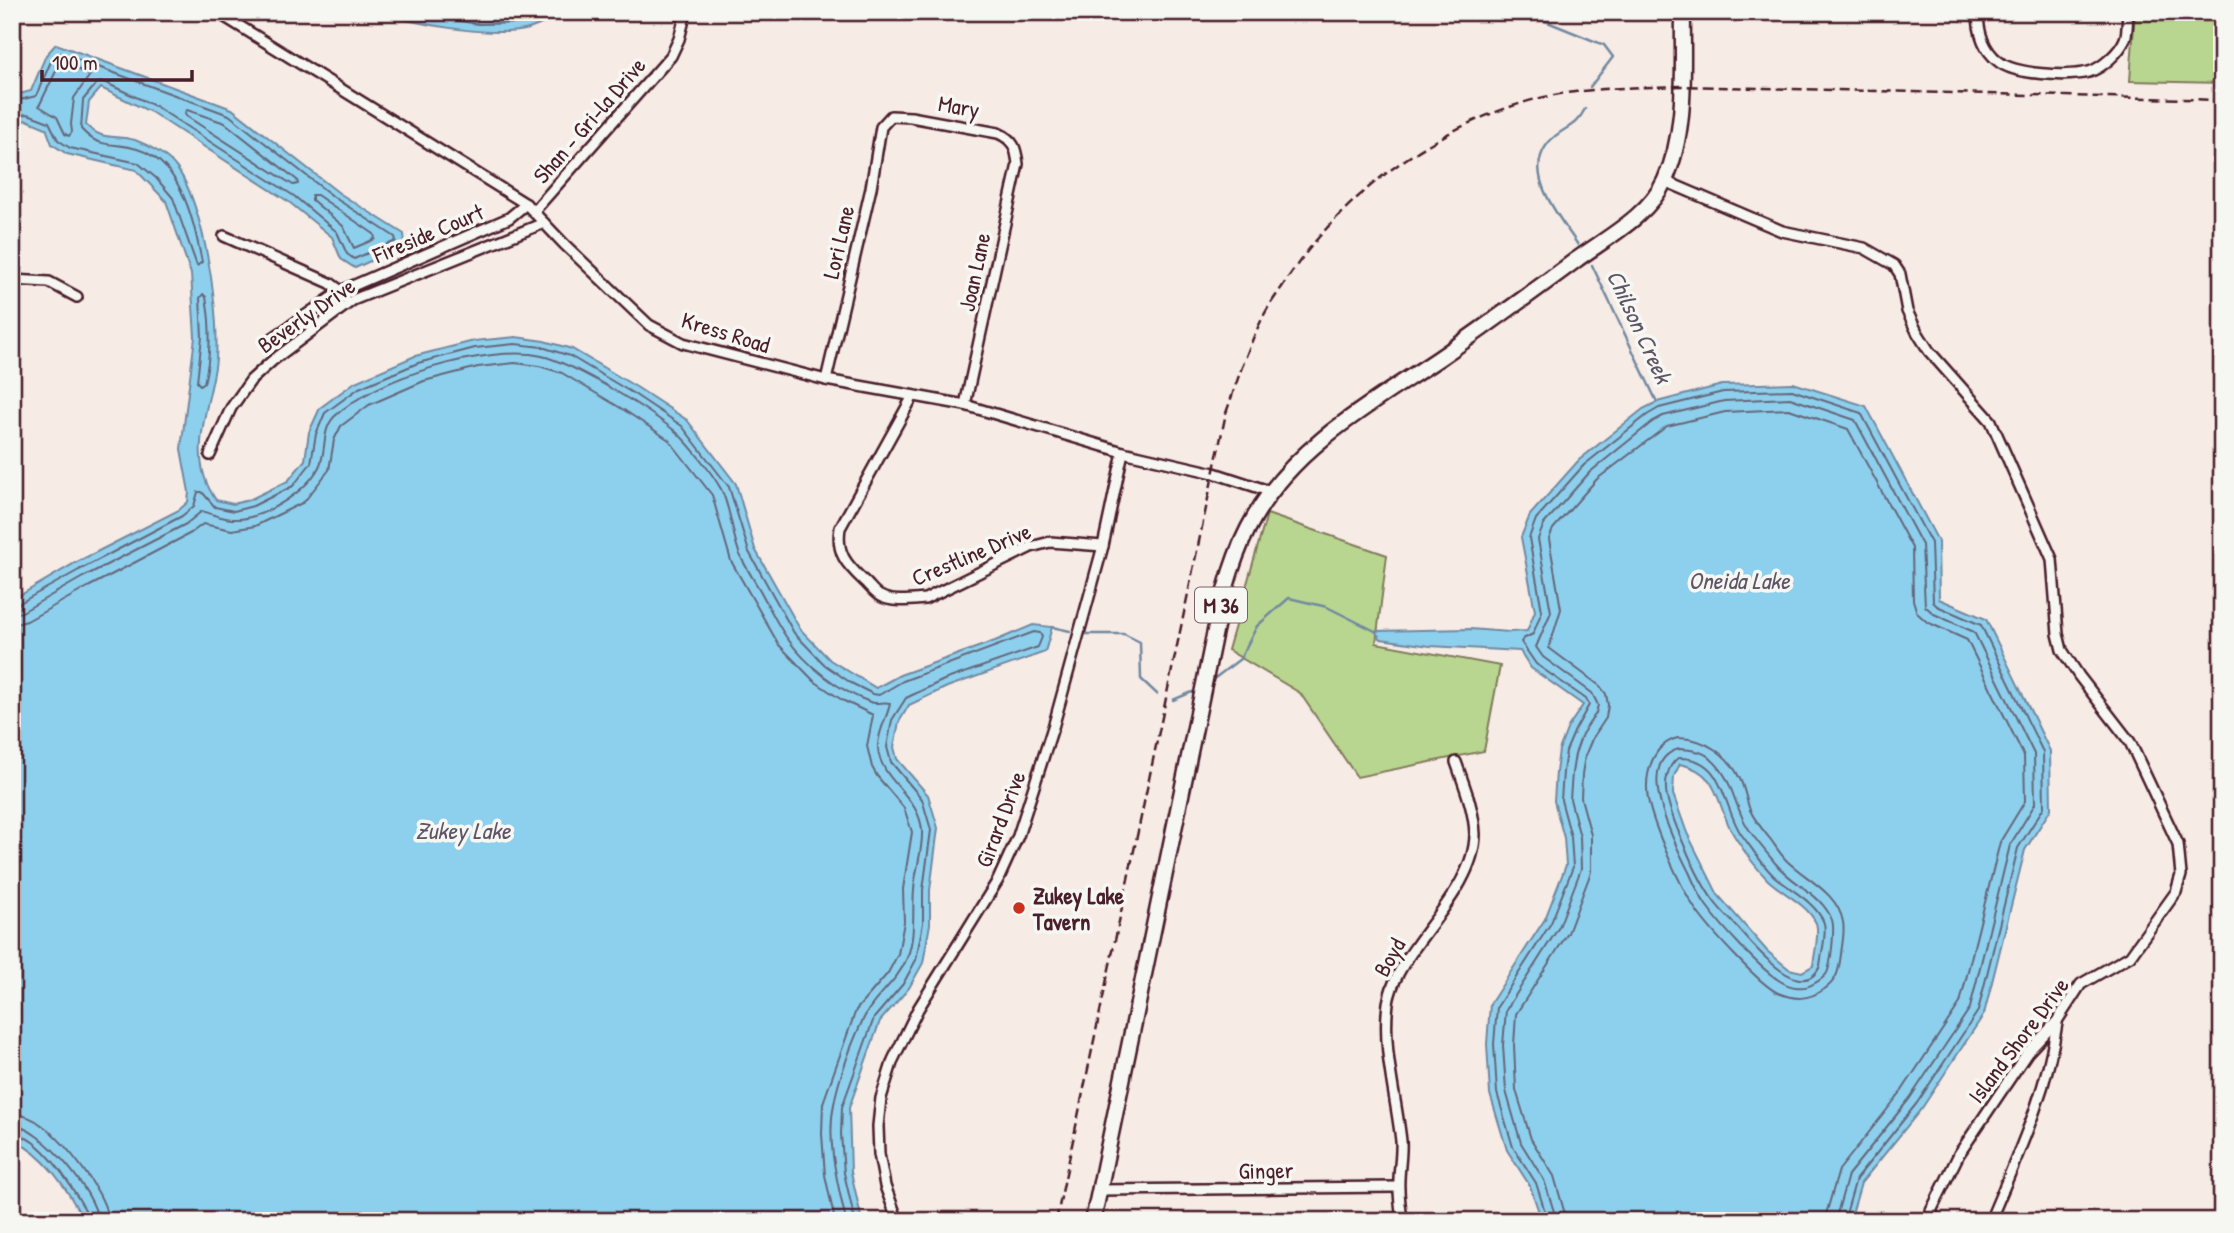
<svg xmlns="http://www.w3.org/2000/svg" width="2234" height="1233" viewBox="0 0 2234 1233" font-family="'Patrick Hand',sans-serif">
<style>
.green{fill:#b8d68f;stroke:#817a5d;stroke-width:2}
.water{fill:#8dd0ee;stroke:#7289a0;stroke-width:2;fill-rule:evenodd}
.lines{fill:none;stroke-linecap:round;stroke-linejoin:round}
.shore{stroke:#656679;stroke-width:2}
.stream{stroke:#7289a0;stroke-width:2.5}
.street-casing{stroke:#4a1f2b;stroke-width:14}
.primary-casing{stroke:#4a1f2b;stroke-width:19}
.street{stroke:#f6f6f2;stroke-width:9}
.primary{stroke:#f6f6f2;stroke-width:14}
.rail{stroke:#4a1f2b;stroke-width:2.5;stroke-dasharray:10 5;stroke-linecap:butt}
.poi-dot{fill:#c8321e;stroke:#f6f6f2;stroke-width:2.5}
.labels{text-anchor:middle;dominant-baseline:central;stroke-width:7;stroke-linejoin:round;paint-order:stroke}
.shield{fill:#f6f6f2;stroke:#7e6067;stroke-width:2}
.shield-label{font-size:21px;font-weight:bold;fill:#4a1f2b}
.street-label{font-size:23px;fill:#4a1f2b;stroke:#f6f6f2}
.poi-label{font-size:23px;font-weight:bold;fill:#4a1f2b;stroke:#f6f6f2;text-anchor:start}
.water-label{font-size:24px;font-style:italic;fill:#5e5466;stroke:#f6f6f2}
</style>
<rect width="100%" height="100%" fill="#f6ebe5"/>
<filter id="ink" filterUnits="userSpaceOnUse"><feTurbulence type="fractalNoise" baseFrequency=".0143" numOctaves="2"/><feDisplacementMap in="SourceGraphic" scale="14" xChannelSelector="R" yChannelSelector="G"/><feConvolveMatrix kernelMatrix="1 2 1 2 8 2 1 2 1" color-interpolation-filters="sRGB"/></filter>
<g filter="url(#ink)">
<g class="green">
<polygon points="2135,12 2222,12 2222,83 2130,81"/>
<polygon points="1267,514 1387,555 1376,643 1500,666 1484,751 1357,777 1300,693 1228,650"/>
</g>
<g class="water">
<path d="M378 12H558L556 18C546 21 535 28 525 30 488 37 414 24 378 12Z"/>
<path d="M56 44 232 109 339 193 404 234 405 245 355 268 341 259 332 237 289 202 151 112 101 88 89 102 86 125C103 142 115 134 135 140 148 145 167 155 175 166 204 200 222 322 215 367 208 412 186 458 216 500L233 504 249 500 288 481 305 460 309 432 320 408 355 382 415 356 474 341 516 337 544 341 572 349 638 388 687 420 736 484 755 549 800 629 830 660 876 688 900 675 995 641 1033 625 1052 627 1045 652 947 687 909 705 899 722 894 747 897 759 928 795 938 828 930 890V924L923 963 909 988 880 1021 849 1108 851 1172 862 1221H83C69 1189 44 1154 12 1139V600L75 563 179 510 188 502 189 492 181 449 195 337 191 274 166 201 136 170 67 154 52 144 46 128 27 120 12 123V96L31 91 46 55Z"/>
<path d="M1793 383 1866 406 1938 541 1939 599 1986 619 2050 751 2051 809 2025 850 1984 1014 1922 1108 1861 1183 1850 1221H1542L1530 1186 1507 1150 1490 1094 1487 1044 1490 1004 1545 919 1566 865 1564 838 1554 801 1556 772 1559 750 1568 727 1583 705 1531 668 1520 651 1430 646 1381 639 1375 631 1470 629 1509 632 1527 631 1535 611 1521 537 1530 515 1579 460 1643 409 1657 402 1722 385ZM1680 764C1723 773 1715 807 1735 837 1744 851 1756 868 1768 880 1783 894 1807 904 1816 923 1820 934 1814 954 1813 966L1802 972 1789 969 1767 951 1718 895 1687 833 1673 794 1674 776Z"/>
</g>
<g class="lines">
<g class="shore">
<polyline points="407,12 478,24 524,23 550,12"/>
<polyline points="457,12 479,15 527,12"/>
<polygon points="63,63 90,75 74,98 71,124 72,132 69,136 65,134 57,117 39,106 59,65"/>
<path d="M12 102 36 96 52 59 60 53 229 115 335 198 395 237 396 241 354 259 347 254 337 232 294 196 155 106 104 82 97 83 83 100 81 129C97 147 108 143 129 147 181 156 193 219 202 262L197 266 173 198 156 178 138 163 70 148 58 140 49 122 28 114 12 116"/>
<polygon points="187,110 225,123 297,180 298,184 293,185 186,116 185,113"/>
<polygon points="312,195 317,195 374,234 375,239 354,248 343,226 312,200"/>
<path d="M203 294 206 297C211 325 211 355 204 383L200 385 197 382 202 337 200 298Z"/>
<polyline points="12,605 18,604 79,570 182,516 194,506 198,492 202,492 215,507 234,511 253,506 293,486 311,463 316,434 325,413 359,388 418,363 475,348 515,344 542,347 570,356 634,394 682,426 729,487 749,552 794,633 825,665 851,683 873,694 879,695 903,681 1034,632 1040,633 1042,637 1038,647 944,680 906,698 892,720 887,747 891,762 922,799 931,830 923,890 923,923 916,960 903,984 874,1018 842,1107 841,1134 844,1173 855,1221"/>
<path d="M12 614 22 612 83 577 186 524 202 511C211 514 221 518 232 519 261 521 306 492 319 467 327 451 321 431 334 417 373 378 488 344 542 356 577 365 646 408 675 431 689 443 712 473 721 489 731 509 732 535 740 555 746 568 754 580 761 592 769 607 777 624 787 638 806 665 839 691 870 702 877 705 883 701 890 703 888 717 877 732 878 748 880 781 920 796 922 831 923 851 915 870 914 890 912 912 916 936 907 958 898 981 877 994 866 1014 854 1036 838 1080 834 1104 826 1142 838 1184 846 1221"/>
<polyline points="12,625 27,621 88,587 191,533 203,524 232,530 255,526 304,502 329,470 334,440 341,426 369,405 424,381 478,367 515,363 539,366 562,373 624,410 669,440 712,495 731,561 779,645 814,681 842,700 873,715 867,746 872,767 877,776 904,808 912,832 903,889 904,922 898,954 888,973 856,1010 823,1103 822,1134 825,1175 835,1221"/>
<path d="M1678 738C1705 738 1729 755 1740 779 1745 789 1746 800 1750 810 1755 821 1763 830 1771 840 1776 847 1781 855 1787 861 1807 880 1838 893 1843 922 1845 932 1842 944 1841 954 1839 969 1838 981 1823 990 1808 1000 1795 1000 1778 993 1759 984 1709 929 1696 910 1680 886 1653 826 1648 799 1644 775 1652 744 1678 738Z"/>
<path d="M1679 749C1688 749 1702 751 1709 757 1730 776 1730 789 1740 812 1747 831 1763 848 1776 864 1793 885 1822 894 1832 920 1835 928 1831 965 1827 973 1824 978 1820 980 1815 983 1804 990 1791 988 1780 981 1759 968 1721 926 1706 905 1699 895 1694 883 1689 872 1676 846 1631 762 1679 749Z"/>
<path d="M1678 758C1725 757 1722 805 1741 834 1751 847 1762 865 1774 876 1790 890 1816 902 1824 923 1827 935 1821 954 1820 966 1802 1006 1752 944 1738 928 1730 919 1720 910 1713 900 1697 878 1673 823 1667 797 1664 783 1667 766 1678 758Z"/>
<path d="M12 1114C23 1114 35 1119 43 1126 64 1141 107 1194 108 1221"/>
<path d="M12 1125C41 1126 96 1193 98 1221"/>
<path d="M12 1133C44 1137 73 1189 88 1215L89 1221"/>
<polyline points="1548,1221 1536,1183 1513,1147 1497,1093 1494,1044 1497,1007 1551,923 1573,867 1571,837 1561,800 1563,772 1566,751 1575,730 1589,705 1586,699 1536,664 1521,642 1523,639 1533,634 1542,611 1529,538 1536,519 1584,465 1647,415 1659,408 1723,392 1792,390 1861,413 1931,543 1933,602 1937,606 1981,625 2043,752 2044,807 2018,848 1978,1011 1917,1103 1856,1179 1844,1221"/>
<polyline points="1557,1221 1544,1180 1521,1143 1506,1091 1503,1045 1506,1010 1559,927 1581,869 1580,837 1570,799 1572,773 1575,754 1582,734 1596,713 1598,705 1592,693 1543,657 1536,647 1551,612 1538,539 1544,524 1590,472 1652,422 1663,416 1724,401 1790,398 1855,420 1922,545 1925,606 1934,614 1974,632 2034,754 2035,804 2010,845 1970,1008 1910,1098 1848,1175 1835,1221"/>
<polyline points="1567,1221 1554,1176 1531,1139 1516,1090 1514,1045 1516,1014 1568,933 1591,872 1591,835 1581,798 1582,774 1585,756 1592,739 1606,718 1608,705 1606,694 1600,686 1549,648 1561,609 1549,539 1553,529 1597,479 1667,426 1725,412 1789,409 1848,429 1912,548 1913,600 1917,613 1927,622 1967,640 2024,756 2025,801 2000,842 1960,1003 1901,1092 1839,1170 1824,1221"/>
</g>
<g class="stream">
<polyline points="1523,12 1604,45 1613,57 1590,87"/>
<path d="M1578 245C1560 217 1521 174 1549 142 1562 127 1575 129 1585 109"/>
<polyline points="1592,265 1657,402"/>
<polyline points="1052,627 1070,631"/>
<polyline points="1082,634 1124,634 1140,642 1141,679 1157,694"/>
<polyline points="1211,681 1240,659 1257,626 1289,598 1327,607 1375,631"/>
<polyline points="1173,700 1192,692"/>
</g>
<defs>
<g id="street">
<polyline points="217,12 526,204 564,244 649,325 683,343 826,380 965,405 1123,452 1214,473 1272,492"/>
<path d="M1978 12C1978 30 1983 49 1998 61 2014 75 2068 77 2089 72 2102 68 2120 52 2125 39 2128 31 2127 21 2128 12"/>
<polyline points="1665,181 1782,231 1864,248 1894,265 1900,274 1907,311 1917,332 1929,351 1991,421 2044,541 2052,559 2058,634 2062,650 2079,676 2130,742 2178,844 2181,875 2176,892 2130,956 2081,984 2057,1021 2027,1053 1959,1154 1931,1211 1936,1221"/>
<polyline points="534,211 671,56 679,39 686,12"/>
<polyline points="224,236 330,283 341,291"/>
<polyline points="12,280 49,282 77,297"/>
<polyline points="267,342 341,291 509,218 526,204"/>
<path d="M826 380 871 188 881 127 891 116 911 117 998 133C1014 140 1016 148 1018 164L965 405"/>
<path d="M913 396 840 528C836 553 846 564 864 581 869 585 874 593 880 596 892 603 912 600 925 599L1031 547 1050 542 1103 546"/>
<polyline points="210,455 231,408 251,380 272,361 353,300 544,223"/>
<polyline points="1099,1190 1398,1187"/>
<polyline points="898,1221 885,1186 879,1154 878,1126 881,1098 893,1060 918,1009 998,880 1018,836 1054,724 1103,546 1123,452"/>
<path d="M1402 1221C1401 1210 1399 1199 1399 1189 1398 1173 1402 1157 1401 1141 1396 1095 1382 1049 1388 1003 1392 981 1403 964 1416 946 1438 914 1475 875 1475 834 1474 809 1464 785 1456 762"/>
<path d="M1990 1221C2017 1156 2047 1093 2057 1023"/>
</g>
<path id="primary" d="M1093 1221 1215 631C1224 592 1234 551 1255 516 1296 445 1372 403 1438 359 1485 327 1530 294 1576 260 1606 238 1649 216 1665 180 1688 129 1682 67 1683 12"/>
</defs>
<use href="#street" class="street-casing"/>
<use href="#primary" class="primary-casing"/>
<use href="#street" class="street"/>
<use href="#primary" class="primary"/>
<path class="rail" d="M1056 1221 1226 413C1237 382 1247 349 1262 319 1267 308 1275 297 1282 287 1337 200 1424 133 1522 103 1573 87 1629 88 1681 86L2222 100"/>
</g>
</g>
<circle class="poi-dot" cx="1019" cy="908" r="7"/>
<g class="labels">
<rect class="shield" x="1195" y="587.5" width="52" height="35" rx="5"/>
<g class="shield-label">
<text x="1221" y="605">M 36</text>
</g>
<g class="street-label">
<text transform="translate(959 106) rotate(10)">Mary</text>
<text transform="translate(589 120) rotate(-49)">Shan - Gri-la Drive</text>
<text transform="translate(428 233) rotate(-23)">Fireside Court</text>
<text transform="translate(838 242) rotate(-77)">Lori Lane</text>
<text transform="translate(974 272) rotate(-78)">Joan Lane</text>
<text transform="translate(306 315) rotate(-35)">Beverly Drive</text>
<text transform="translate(726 332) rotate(17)">Kress Road</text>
<text transform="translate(971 554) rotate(-23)">Crestline Drive</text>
<text transform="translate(1000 819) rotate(-69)">Girard Drive</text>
<text transform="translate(1389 957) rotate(-61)">Boyd</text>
<text transform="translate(2018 1040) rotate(-53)">Island Shore Drive</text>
<text transform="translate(1266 1170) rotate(-1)">Ginger</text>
</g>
<g class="poi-label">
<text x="1033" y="895">Zukey Lake<tspan x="1033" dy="26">Tavern</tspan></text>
</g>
<g class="water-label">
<text transform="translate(1640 326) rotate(65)">Chilson Creek</text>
<text x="1739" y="580">Oneida Lake</text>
<text x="463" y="830">Zukey Lake</text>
</g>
</g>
<rect width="2234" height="1233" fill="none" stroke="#f6f6f2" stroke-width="42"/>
<rect x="21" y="21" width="2192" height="1191" fill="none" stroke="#4a1f2b" stroke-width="2.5" filter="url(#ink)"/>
<path d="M42 70v10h150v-10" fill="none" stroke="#4a1f2b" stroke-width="3.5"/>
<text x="52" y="70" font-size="21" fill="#4a1f2b" stroke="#f6f6f2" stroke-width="5" paint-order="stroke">100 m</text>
</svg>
